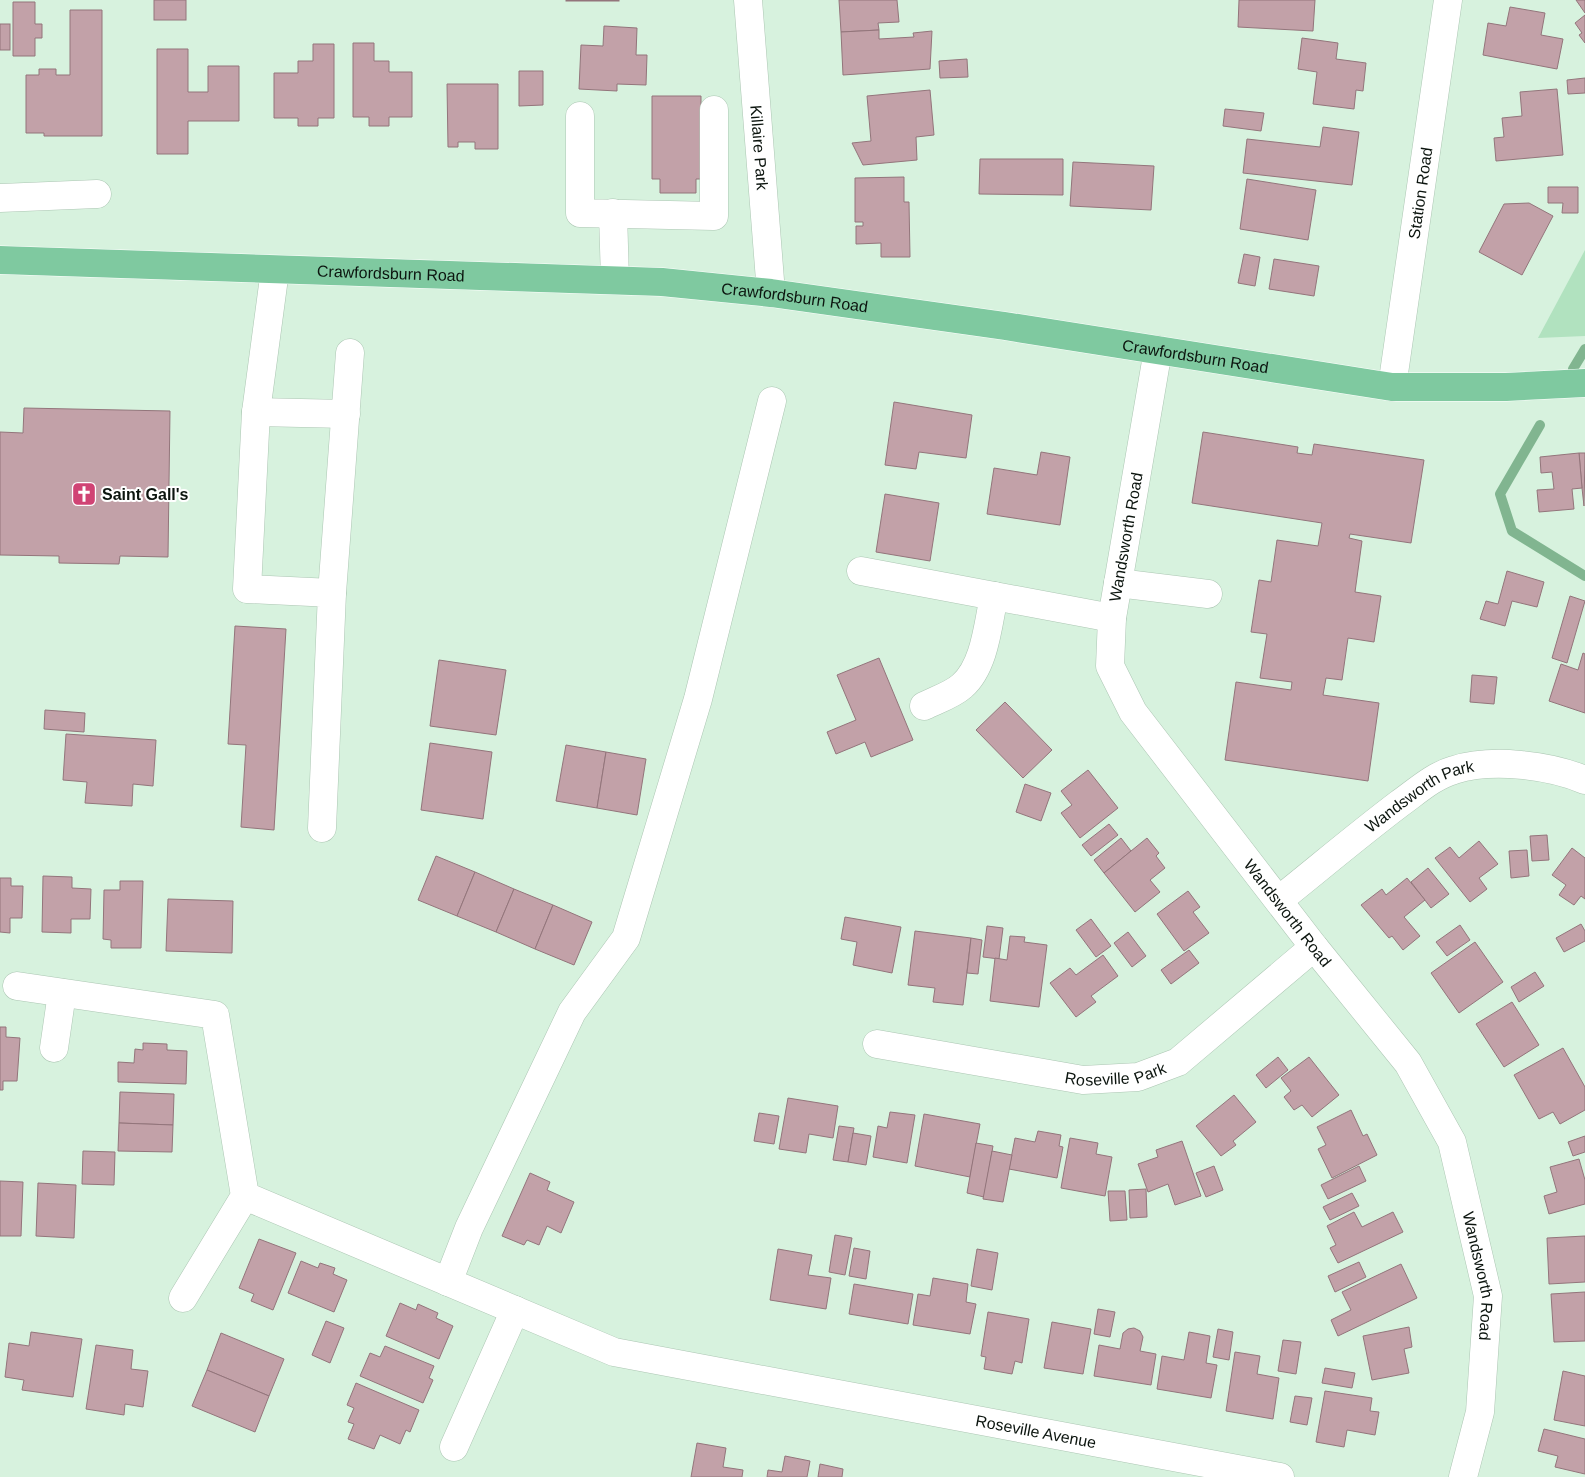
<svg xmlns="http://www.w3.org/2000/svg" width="1585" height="1477" viewBox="0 0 1585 1477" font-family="Arial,sans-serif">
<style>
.green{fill:#b1e2bf}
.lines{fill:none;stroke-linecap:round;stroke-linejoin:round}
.stream{stroke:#81b590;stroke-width:10}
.building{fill:#c2a1a8;stroke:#93757b}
.minor-casing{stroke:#acc6b3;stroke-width:29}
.major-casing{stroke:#fff;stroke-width:29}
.minor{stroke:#fff;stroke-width:28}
.major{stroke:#7fc9a0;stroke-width:28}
.labels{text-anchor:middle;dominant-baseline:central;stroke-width:4;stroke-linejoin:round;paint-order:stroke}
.street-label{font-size:16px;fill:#0c150f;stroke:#fff}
.poi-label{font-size:16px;font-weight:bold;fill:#0c150f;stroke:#fff;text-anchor:start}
</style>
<rect width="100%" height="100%" fill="#d7f2de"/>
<polygon class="green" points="1585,250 1585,336 1538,338"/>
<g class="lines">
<g class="stream">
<polyline points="1573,369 1585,349"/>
<polyline points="1540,425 1500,494 1512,531 1585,576"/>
</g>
</g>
<g class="building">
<rect x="154" y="0" width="32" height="20"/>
<rect x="566" y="0" width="53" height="1"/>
<polygon points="839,0 897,0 899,22 878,23 879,30 841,32"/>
<polygon points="1239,0 1315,0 1313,31 1238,27"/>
<polygon points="1576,0 1585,0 1585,13"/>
<polygon points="13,2 35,2 35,24 42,24 42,38 35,38 35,56 13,56"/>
<polygon points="1510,7 1545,13 1541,35 1563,39 1557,69 1483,55 1488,23 1506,26"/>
<polygon points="70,10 102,10 102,136 44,136 44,133 26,133 26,75 39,75 39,69 56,69 56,75 70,75"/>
<polygon points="1585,15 1585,43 1579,35 1582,33 1575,23"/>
<rect x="0" y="24" width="10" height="26"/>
<polygon points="604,26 637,28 636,55 647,55 646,85 617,84 617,91 579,89 581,45 603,46"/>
<polygon points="879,30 879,39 914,37 913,33 932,31 930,69 843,75 841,32"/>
<polygon points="1302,38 1338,43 1336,59 1366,63 1363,91 1356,90 1354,109 1313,104 1317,72 1298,69"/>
<polygon points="353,43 374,43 374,61 389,61 389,72 412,72 412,117 389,117 389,126 369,126 369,117 353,117"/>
<polygon points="313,44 334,44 334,118 318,118 318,126 298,126 298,118 274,118 274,73 298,73 298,61 313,61"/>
<polygon points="157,49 188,49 188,92 208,92 208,66 239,66 239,121 188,121 188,154 157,154"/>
<polygon points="967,59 968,77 940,78 939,61"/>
<polygon points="519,71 543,71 543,105 519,106"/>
<polygon points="1585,78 1585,93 1568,94 1567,80"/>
<polygon points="447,84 498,84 498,149 475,149 475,142 458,142 458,147 448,147"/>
<polygon points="1557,89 1563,155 1496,161 1494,138 1504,137 1502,118 1522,116 1520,92"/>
<polygon points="930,90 934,135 916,137 917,160 863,165 852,143 871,141 867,96"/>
<polygon points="652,96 701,96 701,179 696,179 696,193 660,193 660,179 652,179"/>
<polygon points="1225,109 1264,113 1261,131 1223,126"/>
<polygon points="1323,127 1359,132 1352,185 1243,173 1247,139 1320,147"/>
<polygon points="980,159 1063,159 1063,195 979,194"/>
<polygon points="1073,162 1154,166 1151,210 1070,206"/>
<polygon points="904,177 904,202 909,202 910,257 881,257 881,243 856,244 856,226 863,226 863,222 855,222 855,178"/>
<polygon points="1247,179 1316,190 1308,240 1240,229"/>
<polygon points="1548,187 1578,187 1578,213 1562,213 1563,203 1548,203"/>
<polygon points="1529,203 1553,216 1522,275 1479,252 1504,204"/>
<polygon points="1244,254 1260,257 1255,286 1238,283"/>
<polygon points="1274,259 1319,266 1314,296 1269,289"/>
<polygon points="894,402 972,415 966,458 919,452 916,469 885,465"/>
<polygon points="24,408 170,411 168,557 120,556 119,564 59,563 59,556 0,555 0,432 23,433"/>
<polygon points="1203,432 1298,447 1297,453 1312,455 1314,444 1424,460 1411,543 1350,534 1349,538 1362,541 1355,592 1381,596 1374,642 1348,638 1342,680 1326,678 1323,695 1379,703 1368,781 1225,760 1236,682 1291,690 1292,682 1260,678 1267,634 1251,632 1259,580 1271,582 1277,540 1318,546 1322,523 1192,503"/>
<polygon points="1041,452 1070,457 1060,525 987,514 994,468 1037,475"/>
<polygon points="1579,453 1585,453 1584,506 1582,488"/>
<polygon points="1579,453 1582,488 1572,489 1574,509 1539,512 1537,490 1554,489 1552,472 1541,473 1540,457"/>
<polygon points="885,494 939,503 930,561 876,552"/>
<polygon points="1507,571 1544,582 1537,607 1512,601 1505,626 1480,619 1486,601 1498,604"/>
<polygon points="1570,596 1585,601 1567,663 1552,658"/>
<polygon points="235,626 286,629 274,830 241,827 246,745 228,744"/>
<polygon points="1583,653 1585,654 1585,713 1549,701 1561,664 1578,670"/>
<polygon points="879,658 913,740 871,757 865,742 836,754 827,732 856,720 837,675"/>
<polygon points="439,660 506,670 496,735 430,726"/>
<polygon points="1472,675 1497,677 1494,704 1470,702"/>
<polygon points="1005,702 1052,750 1023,778 976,730"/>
<polygon points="45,710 85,713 84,732 44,729"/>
<polygon points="66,734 156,740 153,786 133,784 132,806 85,803 87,782 63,780"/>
<polygon points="430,743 492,752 483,819 421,810"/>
<polygon points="566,745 606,752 597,808 556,801"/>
<polygon points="606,752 646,759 637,815 597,808"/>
<polygon points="1088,770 1118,808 1080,838 1061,813 1072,805 1061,791"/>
<polygon points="1025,784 1051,793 1041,821 1016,812"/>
<polygon points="1109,824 1118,835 1091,856 1082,845"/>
<polygon points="1547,835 1549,860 1532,861 1530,836"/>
<polygon points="1121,838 1131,851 1104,873 1094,860"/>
<polygon points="1147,838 1159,853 1156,856 1165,868 1150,880 1160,892 1135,912 1104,873"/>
<polygon points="1479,841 1498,864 1479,878 1487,889 1470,902 1435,858 1450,847 1459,858"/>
<polygon points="1572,848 1585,858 1585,899 1581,896 1574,905 1559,895 1566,885 1552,875"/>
<polygon points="1527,850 1529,876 1511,878 1509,851"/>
<polygon points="436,856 475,872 457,916 418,900"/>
<polygon points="1428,868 1449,894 1431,908 1411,882"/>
<polygon points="475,872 514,889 496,932 457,916"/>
<polygon points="43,876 72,877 72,888 91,889 90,919 71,919 71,933 42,932"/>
<polygon points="0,878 11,878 11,886 23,886 22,918 10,918 10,933 0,932"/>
<polygon points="1407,878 1425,900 1404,917 1420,936 1403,950 1392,936 1389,938 1361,905 1382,889 1386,895"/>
<polygon points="120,881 143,881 141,948 111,948 111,940 103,939 104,890 120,890"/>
<polygon points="514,889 553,905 535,949 496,932"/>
<polygon points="1188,891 1200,907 1193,912 1209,933 1184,951 1157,914"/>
<polygon points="168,899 233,901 232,953 166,951"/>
<polygon points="553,905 592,922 574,965 535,949"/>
<polygon points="845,917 901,927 892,973 853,965 857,942 841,939"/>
<polygon points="1091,919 1111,946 1096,957 1076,930"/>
<polygon points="1581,924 1585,931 1585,941 1564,952 1556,938"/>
<polygon points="1460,925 1470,940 1447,956 1436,942"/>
<polygon points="987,926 1003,928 999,959 983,957"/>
<polygon points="915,931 971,938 963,1005 933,1002 935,988 908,985"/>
<polygon points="1128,932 1146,956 1132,967 1114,943"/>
<polygon points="1010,936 1025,937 1024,942 1047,945 1039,1007 990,1001 995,958 1007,960"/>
<polygon points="971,938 982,940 978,974 967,973"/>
<polygon points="1475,942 1503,982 1459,1013 1431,973"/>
<polygon points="1189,950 1199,963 1171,984 1161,970"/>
<polygon points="1103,955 1118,976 1091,996 1096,1002 1076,1017 1050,983 1070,968 1076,975"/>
<polygon points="1535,972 1544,986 1519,1002 1511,987"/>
<polygon points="1512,1002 1539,1045 1504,1067 1476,1024"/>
<polygon points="0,1027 6,1027 6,1037 20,1038 17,1081 3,1081 3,1090 0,1090"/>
<polygon points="143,1043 167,1044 167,1050 187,1051 186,1084 118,1082 118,1062 134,1063 135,1049 143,1050"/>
<polygon points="1563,1048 1585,1087 1585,1110 1560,1124 1553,1112 1539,1119 1514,1075"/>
<polygon points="1278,1057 1288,1070 1266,1088 1256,1075"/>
<polygon points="1309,1057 1339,1095 1312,1117 1302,1105 1294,1110 1284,1097 1291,1091 1281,1078"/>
<polygon points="120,1092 174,1094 173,1125 119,1123"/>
<polygon points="1234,1095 1256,1122 1233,1141 1236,1145 1221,1156 1196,1126"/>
<polygon points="788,1098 838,1106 833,1138 809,1134 806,1153 779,1149"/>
<polygon points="1351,1110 1363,1136 1367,1134 1377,1155 1332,1178 1318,1149 1326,1145 1317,1127"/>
<polygon points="890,1112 915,1115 907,1163 873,1157 878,1126 887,1128"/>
<polygon points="759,1113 779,1116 774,1144 754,1141"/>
<polygon points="924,1114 980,1124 970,1177 915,1166"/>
<polygon points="119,1123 173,1125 172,1152 118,1151"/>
<polygon points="839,1126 854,1128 848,1162 833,1160"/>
<polygon points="1038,1131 1061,1135 1059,1146 1063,1147 1057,1178 1009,1169 1015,1138 1035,1142"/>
<polygon points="853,1133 871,1136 866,1165 848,1162"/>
<polygon points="1585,1136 1585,1152 1573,1156 1568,1142"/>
<polygon points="1070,1138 1098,1143 1096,1154 1112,1157 1105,1196 1061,1188"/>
<polygon points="1182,1141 1201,1196 1175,1205 1168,1184 1148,1192 1138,1164 1158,1157 1156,1150"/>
<polygon points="976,1143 993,1146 984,1197 967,1193"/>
<polygon points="83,1151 115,1152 114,1185 82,1184"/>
<polygon points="992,1151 1012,1155 1003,1202 983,1199"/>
<polygon points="1579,1159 1585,1180 1585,1204 1549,1214 1544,1196 1557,1192 1550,1167"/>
<polygon points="1214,1166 1223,1190 1206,1197 1196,1173"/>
<polygon points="1359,1166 1366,1181 1328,1199 1321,1185"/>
<polygon points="530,1173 550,1182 547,1190 574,1202 561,1233 547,1226 539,1245 527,1240 524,1245 502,1236"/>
<polygon points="0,1181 23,1182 21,1236 0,1236"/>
<polygon points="38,1183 76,1185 74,1238 36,1236"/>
<polygon points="1146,1189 1147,1217 1130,1218 1129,1190"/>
<polygon points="1108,1191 1125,1191 1127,1220 1110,1221"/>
<polygon points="1352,1193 1359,1206 1330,1220 1323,1207"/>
<polygon points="1354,1212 1362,1227 1393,1212 1403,1232 1338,1263 1330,1248 1336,1245 1327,1226"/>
<polygon points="835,1235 852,1238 845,1275 829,1272"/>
<polygon points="1585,1236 1585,1282 1549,1284 1547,1238"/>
<polygon points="259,1239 296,1253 273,1310 251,1301 254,1294 239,1288"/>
<polygon points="854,1248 870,1251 866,1279 849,1276"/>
<polygon points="778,1249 812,1255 808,1275 831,1278 826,1309 770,1300"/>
<polygon points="977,1249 998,1253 992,1290 971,1286"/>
<polygon points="301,1261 318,1268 320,1263 335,1268 333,1274 347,1280 334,1312 288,1293"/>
<polygon points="1359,1262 1366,1277 1335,1292 1328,1276"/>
<polygon points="1401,1264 1417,1298 1338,1336 1331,1320 1351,1310 1342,1292"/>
<polygon points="933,1278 968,1284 966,1302 976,1304 970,1334 913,1325 918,1294 930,1296"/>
<polygon points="854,1284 913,1294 908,1324 849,1314"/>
<polygon points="1585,1292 1585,1341 1554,1342 1551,1294"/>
<polygon points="400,1303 416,1310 418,1304 438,1313 436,1318 453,1326 439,1359 386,1336"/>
<polygon points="1098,1309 1115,1312 1110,1337 1094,1334"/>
<polygon points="988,1312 1029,1319 1022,1363 1015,1361 1012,1374 984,1369 986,1357 981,1356"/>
<polygon points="326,1321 344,1328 330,1363 312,1355"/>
<polygon points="1052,1322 1091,1329 1083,1374 1044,1368"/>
<polygon points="1409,1327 1412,1347 1404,1349 1409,1373 1372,1380 1363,1336"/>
<polygon points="1134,1328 1140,1331 1143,1337 1140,1351 1156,1354 1151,1385 1094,1376 1099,1345 1120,1349 1123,1333 1128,1329"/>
<polygon points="1218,1329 1233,1332 1229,1360 1213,1357"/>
<polygon points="31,1332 82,1339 73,1397 22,1390 24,1380 5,1377 9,1343 29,1346"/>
<polygon points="1189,1332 1210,1336 1206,1363 1217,1365 1211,1398 1157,1389 1162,1356 1184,1360"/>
<polygon points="221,1333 284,1359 269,1396 207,1370"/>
<polygon points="1283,1340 1301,1342 1296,1374 1278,1371"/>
<polygon points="96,1345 133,1350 131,1369 148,1371 143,1407 125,1404 124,1415 86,1409"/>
<polygon points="385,1346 434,1366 429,1378 433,1380 423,1403 360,1376 370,1353 380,1357"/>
<polygon points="1235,1352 1260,1356 1257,1374 1279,1378 1273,1419 1226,1411"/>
<polygon points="1325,1368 1355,1373 1352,1388 1322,1383"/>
<polygon points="207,1370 269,1396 255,1432 192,1406"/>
<polygon points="1563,1371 1585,1376 1585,1426 1554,1420"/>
<polygon points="356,1383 419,1410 410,1432 406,1430 400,1444 380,1435 374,1449 348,1439 354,1424 348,1422 354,1408 347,1405"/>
<polygon points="1325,1391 1372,1398 1370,1411 1379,1412 1375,1435 1347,1430 1344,1447 1316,1442"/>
<polygon points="1295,1396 1312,1398 1307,1425 1290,1422"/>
<polygon points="1544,1429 1585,1439 1585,1474 1555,1467 1558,1456 1538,1451"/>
<polygon points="697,1443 726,1448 723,1467 743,1470 742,1477 691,1477"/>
<polygon points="785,1456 810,1461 807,1477 767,1477 768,1470 782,1472"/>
<polygon points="820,1464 843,1469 842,1477 818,1477"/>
</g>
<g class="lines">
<defs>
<g id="minor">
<path id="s1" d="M748 0 771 293"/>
<polyline points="580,116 580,213 714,216 714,110"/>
<polyline points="0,198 97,194"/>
<polyline points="613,213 615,280"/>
<polyline points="275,270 256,412 247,589 332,593 322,828"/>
<path id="s2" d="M1158 350 1112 618 1110 666 1133 712 1314 947 1408 1063 1452 1142 1488 1296 1480 1412 1463 1477"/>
<path id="s3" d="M1392 387 1448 0"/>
<polyline points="256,412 346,414"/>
<polyline points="861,571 1112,618"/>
<polyline points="1118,583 1208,594"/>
<polyline points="332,593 350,353"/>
<path d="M924 706C936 700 952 695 962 686 985 666 988 624 994 596"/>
<path id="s4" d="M1279 900C1319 868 1358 835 1399 804 1416 792 1433 776 1454 770 1492 758 1549 765 1585 780"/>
<polyline points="17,986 215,1015 245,1196 183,1298"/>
<path id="s5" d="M877 1044 1083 1080 1138 1077 1178 1062 1314 947"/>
<polyline points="54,1048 62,993"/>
<path id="s6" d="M245 1196 614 1352 1280 1477"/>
<polyline points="448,1282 469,1228 572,1012 626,938 698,699 772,401"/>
<polyline points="454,1447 515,1310"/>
</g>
<g id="major">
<path id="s7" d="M0 260 662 282 771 293 1005 326 1392 387H1506L1585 383"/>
</g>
</defs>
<use href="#minor" class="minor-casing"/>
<use href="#major" class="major-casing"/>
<use href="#minor" class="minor"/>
<use href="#major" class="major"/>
</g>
<defs>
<symbol id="church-square" viewBox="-11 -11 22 22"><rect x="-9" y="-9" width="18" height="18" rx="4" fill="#d04374" stroke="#fff"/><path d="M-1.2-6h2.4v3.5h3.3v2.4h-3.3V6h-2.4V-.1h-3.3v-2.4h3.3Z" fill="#fff"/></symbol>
</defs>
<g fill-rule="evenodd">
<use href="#church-square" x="70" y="480" width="28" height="28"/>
</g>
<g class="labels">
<g class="street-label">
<text stroke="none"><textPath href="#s1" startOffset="148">Killaire Park</textPath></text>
<text stroke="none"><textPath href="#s3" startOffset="196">Station Road</textPath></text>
<text stroke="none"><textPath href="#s7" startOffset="391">Crawfordsburn Road</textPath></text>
<text stroke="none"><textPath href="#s7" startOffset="796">Crawfordsburn Road</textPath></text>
<text stroke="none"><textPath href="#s7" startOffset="1201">Crawfordsburn Road</textPath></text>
<text transform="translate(1126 537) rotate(-80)">Wandsworth Road</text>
<text stroke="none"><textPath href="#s4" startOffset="176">Wandsworth Park</textPath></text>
<text stroke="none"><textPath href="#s2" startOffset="625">Wandsworth Road</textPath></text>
<text stroke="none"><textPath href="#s5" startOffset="242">Roseville Park</textPath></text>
<text stroke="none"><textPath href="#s2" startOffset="1045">Wandsworth Road</textPath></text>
<text stroke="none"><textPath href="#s6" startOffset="830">Roseville Avenue</textPath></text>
</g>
<g class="poi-label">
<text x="102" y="494">Saint Gall's</text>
</g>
</g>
</svg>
